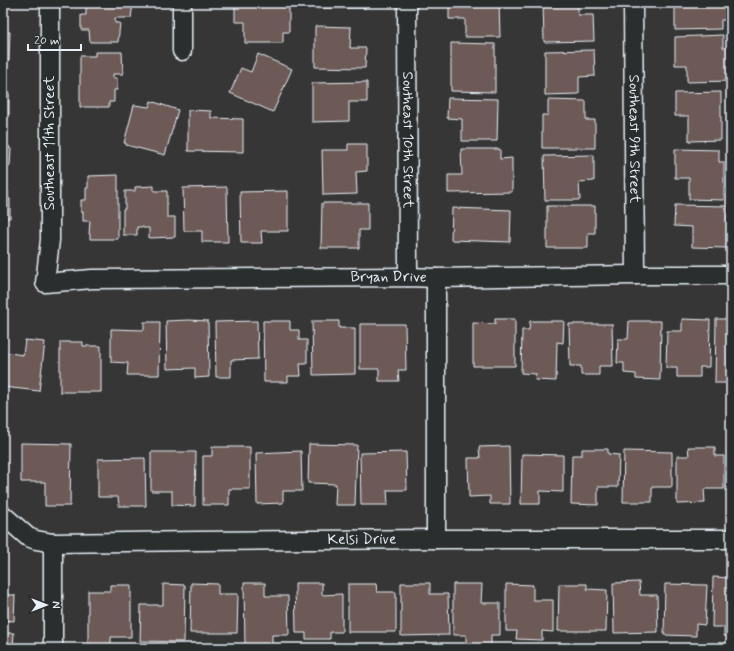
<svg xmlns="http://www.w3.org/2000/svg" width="734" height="651" viewBox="0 0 734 651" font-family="Mynerve,sans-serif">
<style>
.building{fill:#6d5a57;stroke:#e8f1f8}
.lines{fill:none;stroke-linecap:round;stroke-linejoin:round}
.street-casing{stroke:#e8f1f8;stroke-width:21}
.street{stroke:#2a2d2e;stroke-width:18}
.labels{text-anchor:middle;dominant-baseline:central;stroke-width:4;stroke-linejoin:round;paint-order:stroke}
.street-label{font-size:15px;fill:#e8f1f8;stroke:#2a2d2e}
</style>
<rect width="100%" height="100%" fill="#373636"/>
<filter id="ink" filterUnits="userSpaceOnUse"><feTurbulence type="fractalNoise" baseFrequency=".025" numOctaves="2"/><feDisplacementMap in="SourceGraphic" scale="8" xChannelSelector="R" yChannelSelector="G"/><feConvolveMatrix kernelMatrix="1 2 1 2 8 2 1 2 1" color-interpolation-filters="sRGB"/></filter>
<g filter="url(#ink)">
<g class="building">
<polygon points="89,3 133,3 131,18 115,18 115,23 120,23 118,42 90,42 89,30 81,30 81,15 86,15 86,7 89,7"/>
<polygon points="235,3 282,3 282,7 289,7 289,32 283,32 283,43 245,43 245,22 235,22"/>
<rect x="318" y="3" width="47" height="5"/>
<polygon points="449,3 499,3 500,37 465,37 465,19 449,19"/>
<polygon points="543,3 578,3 578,15 593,15 594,41 544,42"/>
<polygon points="675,3 729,3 729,20 721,20 721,29 675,30"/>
<polygon points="315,26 351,27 350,48 366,48 365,68 315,67"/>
<polygon points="3,32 10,32 9,60 3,60"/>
<polygon points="723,35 723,48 730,47 731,81 687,82 687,65 675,65 675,37"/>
<polygon points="451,43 495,44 495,92 451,91"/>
<polygon points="594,50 595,76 579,77 579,94 545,95 545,51"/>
<polygon points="95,52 122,52 123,74 113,74 113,78 117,78 117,90 114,90 114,102 109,102 109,107 80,107 80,56 95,56"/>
<polygon points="258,54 292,69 273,112 230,93 241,68 251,72"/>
<polygon points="367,82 367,102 349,102 349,121 312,122 312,83"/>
<polygon points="721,92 721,140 689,141 689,116 675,116 675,93"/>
<rect x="3" y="94" width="6" height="20"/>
<polygon points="448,98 498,99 497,141 462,141 462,119 447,118"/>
<polygon points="548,100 586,101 586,120 595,120 595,148 542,148 542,115 548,115"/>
<polygon points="151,101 178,110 165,155 126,145 126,143 124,143 134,105 149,107"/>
<polygon points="188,110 211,111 211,118 243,119 243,152 188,151"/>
<polygon points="348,144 367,144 367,171 356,172 357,194 323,195 322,150 348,150"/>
<polygon points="3,146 9,146 10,149 11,149 10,166 3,166"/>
<polygon points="461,149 500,149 500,159 512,158 512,192 448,193 448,175 462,175"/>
<polygon points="675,149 719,150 719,162 724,162 724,200 689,199 689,178 675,178"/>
<polygon points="594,155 594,181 579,182 580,200 545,200 544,156"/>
<polygon points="118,175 118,239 90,239 90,234 89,234 90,221 83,221 83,212 81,212 81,200 86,200 86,188 88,188 88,176"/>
<polygon points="154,186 154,191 167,191 167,217 175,217 175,237 149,238 149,228 143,228 143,227 137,227 137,235 123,235 123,209 125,209 125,191 135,191 135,187"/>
<polygon points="227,187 228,242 202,242 202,231 184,231 183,188"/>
<polygon points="3,191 8,191 8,199 10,199 10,218 3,218"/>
<polygon points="288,191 288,231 261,231 262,243 241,243 240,192"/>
<polygon points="322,203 368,203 368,230 359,230 359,248 321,248"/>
<polygon points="675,205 728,206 727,248 692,247 692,227 674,226"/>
<polygon points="547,206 595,206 595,233 588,233 588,248 547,248"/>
<polygon points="452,208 511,210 510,242 451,240"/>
<polygon points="495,319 515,319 515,366 473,366 473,323 495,324"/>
<polygon points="682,319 710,320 709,367 700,367 700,377 677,377 677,368 666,368 667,331 682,331"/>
<polygon points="716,319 731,319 731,383 715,383"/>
<polygon points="189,320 208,321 209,377 195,378 195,368 167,369 166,321"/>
<polygon points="257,321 258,359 231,360 231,377 216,377 215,322"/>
<polygon points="263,321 290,321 290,330 299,330 299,340 307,340 307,364 300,364 301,376 288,376 288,382 264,382"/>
<polygon points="312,321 339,321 339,328 355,328 355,374 313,375"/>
<polygon points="530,321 564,321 563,343 557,342 556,381 535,380 536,374 521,373 522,330 529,330"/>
<polygon points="629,321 661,321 660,380 636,379 636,374 624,373 624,363 617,363 618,339 628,339"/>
<polygon points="144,322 160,322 159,375 127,375 128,363 111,362 111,329 144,330"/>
<polygon points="360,324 405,324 406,370 398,370 399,381 379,381 379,369 360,369"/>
<polygon points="569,324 612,324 613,366 599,366 599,375 581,375 581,366 570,366"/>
<polygon points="25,340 45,342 39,391 3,387 3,352 23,355"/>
<polygon points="60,342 83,342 83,346 101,346 101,392 60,392"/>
<polygon points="21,443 71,444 70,506 45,506 45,482 21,482"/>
<polygon points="309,444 357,445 355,505 335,505 336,484 308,483"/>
<polygon points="509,446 510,504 490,504 490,496 469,497 468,458 480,458 479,447"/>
<polygon points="212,447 250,447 250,489 229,489 229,505 203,505 203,456 212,456"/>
<polygon points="688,447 715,447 715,456 724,456 724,489 704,489 705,503 677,504 677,456 689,456"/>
<polygon points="582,449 608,449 608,454 619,455 618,487 598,487 598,505 571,504 572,455 582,455"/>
<polygon points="730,450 731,450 731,489 729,489"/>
<polygon points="301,451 302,491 283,491 283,503 257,504 256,453"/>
<polygon points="624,451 672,452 672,487 652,487 652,502 623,502"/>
<polygon points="151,452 196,452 195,506 172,505 172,491 151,491"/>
<polygon points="406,452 407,490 387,490 388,505 361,505 360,453"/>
<polygon points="522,454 563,455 563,492 540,491 540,504 521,504"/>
<polygon points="145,458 146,506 119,506 118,497 98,497 98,459"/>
<polygon points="713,577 731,578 731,636 724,636 724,627 712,627"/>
<polygon points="639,582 640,595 657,595 658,632 614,633 613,583"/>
<polygon points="191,583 218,584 218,594 238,594 237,633 190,633"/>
<polygon points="244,583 265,583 265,596 288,596 289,635 272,635 272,646 245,646"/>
<polygon points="295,583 322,583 322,595 342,594 342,632 330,632 330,639 306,639 306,633 296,633"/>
<polygon points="401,583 430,583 430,594 448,594 449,635 401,636"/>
<polygon points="163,584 185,585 184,642 140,641 141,605 163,605"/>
<polygon points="348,584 376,584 377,592 396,592 396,632 348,632"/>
<polygon points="453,584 482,584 481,603 500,603 500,635 491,635 491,646 466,645 466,635 453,635"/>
<polygon points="506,584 533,585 533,600 553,600 553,632 542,631 542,640 516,639 517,631 506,631"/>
<polygon points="559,584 587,584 587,589 607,590 606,631 558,631"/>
<polygon points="665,584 707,585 705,625 696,624 696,636 664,635"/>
<polygon points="110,585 131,585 131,637 111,637 111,647 88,647 88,591 110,591"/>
<polygon points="3,595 15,595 14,621 3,620"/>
<polygon points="3,633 14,633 13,648 3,648"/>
</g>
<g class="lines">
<defs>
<g id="street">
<path id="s1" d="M50 3V240L45 283 92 279 408 277 436 278 635 275H731"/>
<polyline points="182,3 182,51"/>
<path id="s2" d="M407 3 408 277"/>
<path id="s3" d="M633 3 635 275"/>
<polyline points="436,278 436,539"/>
<path id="s4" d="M3 515 28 537 36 540 53 543 197 541 436 539H731"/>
<polyline points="53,648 53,543"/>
</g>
</defs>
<use href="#street" class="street-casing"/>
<use href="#street" class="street"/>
</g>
</g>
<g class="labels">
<g class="street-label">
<text stroke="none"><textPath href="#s3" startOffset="136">Southeast 9th Street</textPath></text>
<text stroke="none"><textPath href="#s2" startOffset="137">Southeast 10th Street</textPath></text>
<text transform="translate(50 143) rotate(-90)">Southeast 11th Street</text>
<text stroke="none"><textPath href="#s1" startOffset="624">Bryan Drive</textPath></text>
<text stroke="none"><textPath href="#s4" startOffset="368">Kelsi Drive</textPath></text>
</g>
</g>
<rect width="734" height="651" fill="none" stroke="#2a2d2e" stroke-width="16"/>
<rect x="8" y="8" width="718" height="635" fill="none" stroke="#e8f1f8" stroke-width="1.5" filter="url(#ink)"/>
<g transform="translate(46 605) rotate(90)" stroke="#2a2d2e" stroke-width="3" paint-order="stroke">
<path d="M0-3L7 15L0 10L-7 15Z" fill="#e8f1f8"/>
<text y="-6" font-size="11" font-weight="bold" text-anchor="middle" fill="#e8f1f8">N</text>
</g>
<path d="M28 44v6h53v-6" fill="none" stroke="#e8f1f8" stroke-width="2"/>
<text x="34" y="44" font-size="12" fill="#e8f1f8" stroke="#2a2d2e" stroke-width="3" paint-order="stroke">20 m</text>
</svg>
